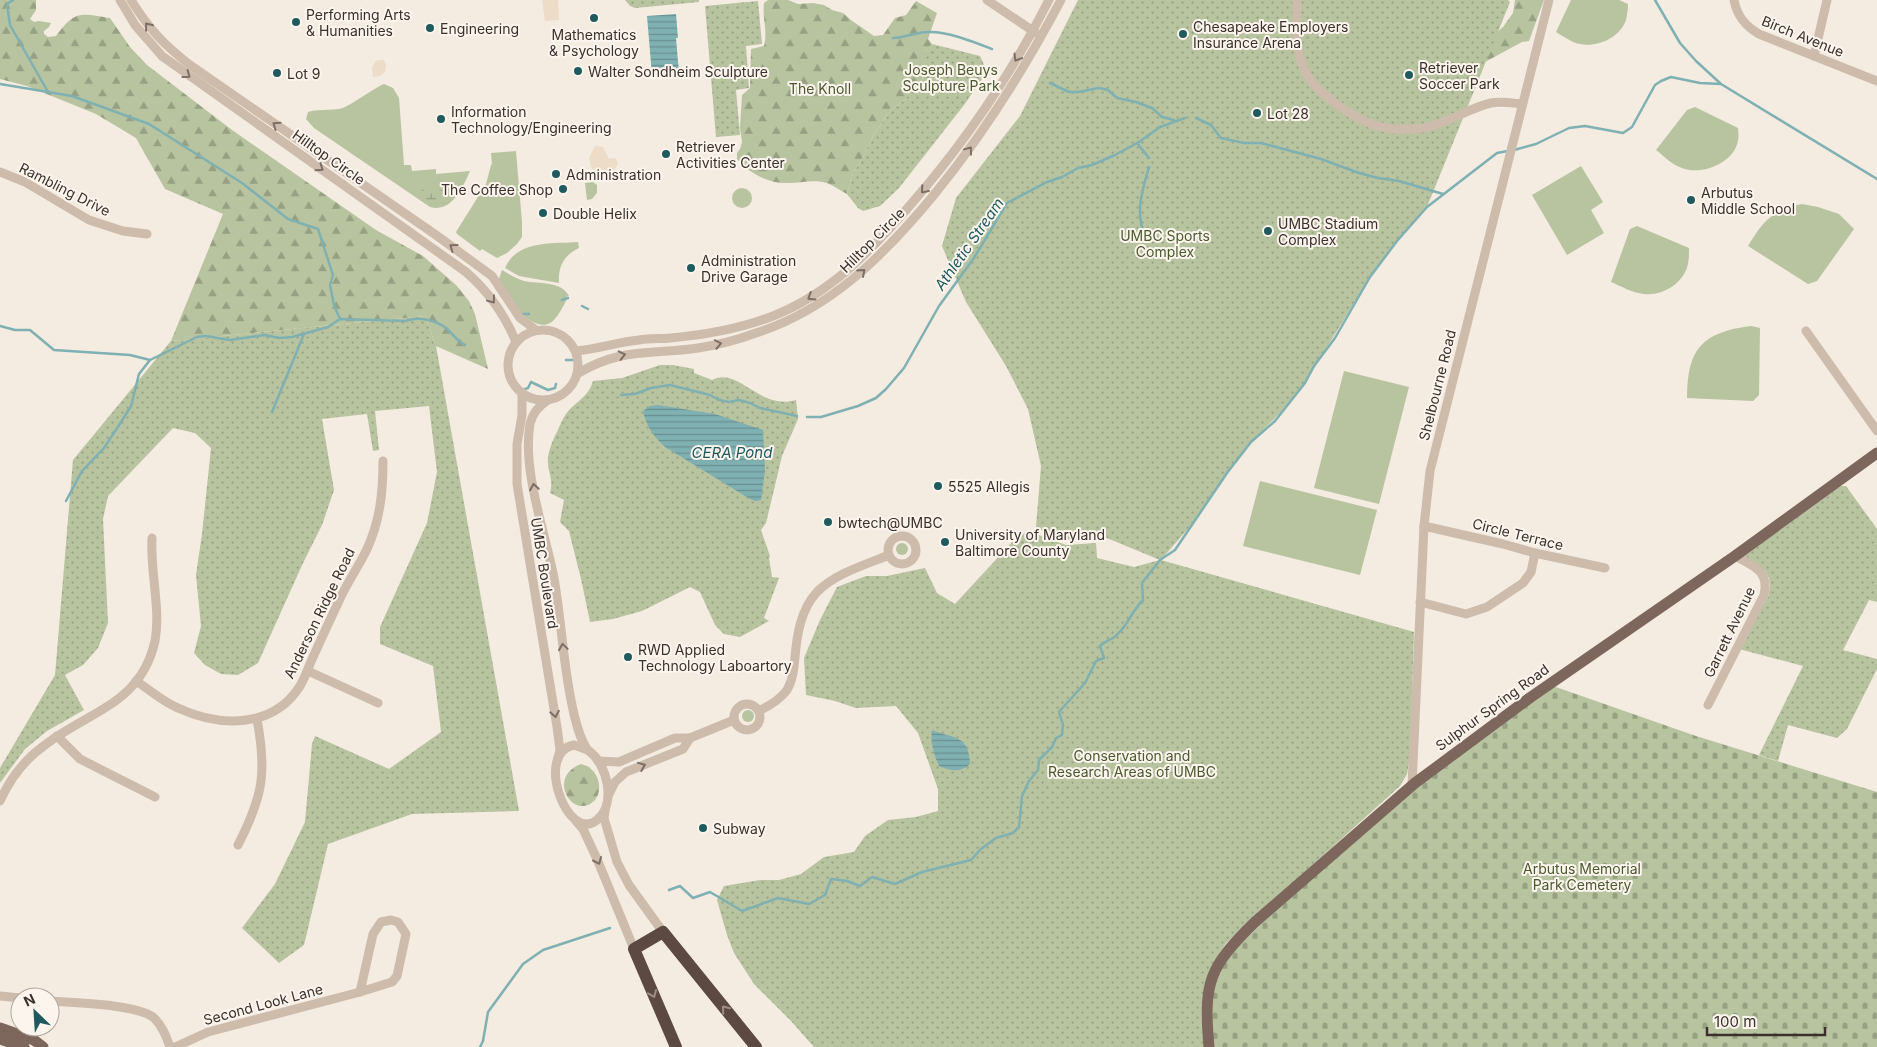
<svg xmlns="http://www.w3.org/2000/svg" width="1877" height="1047" viewBox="0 0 1877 1047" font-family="Inter,sans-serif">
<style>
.green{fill:#b8c4a0}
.forest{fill:url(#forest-firs)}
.wetland{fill:url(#wetland-marsh)}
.cemetery{fill:url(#cemetery-stones)}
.park{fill:url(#park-dots)}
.plaza{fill:#ecdcc8}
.water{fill:url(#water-rules)}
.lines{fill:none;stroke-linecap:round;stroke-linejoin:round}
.stream{stroke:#7fb0b2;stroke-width:2.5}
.minor{stroke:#cdbbac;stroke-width:9}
.major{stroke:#7d675c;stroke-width:11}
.highway{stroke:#5c4a42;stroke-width:12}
.oneway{stroke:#7d6f65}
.oneway2{stroke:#9c8e87}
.poi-dot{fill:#1f5a5e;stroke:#fbf5ee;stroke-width:2}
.labels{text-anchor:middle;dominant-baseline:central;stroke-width:4;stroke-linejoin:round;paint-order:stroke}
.poi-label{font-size:14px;fill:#3b302b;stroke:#fbf5ee;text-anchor:start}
.street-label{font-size:14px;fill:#3b302b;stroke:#fbf5ee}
.park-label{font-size:14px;fill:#4a5a2e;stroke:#fbf5ee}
.water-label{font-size:15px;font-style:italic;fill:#1f5a5e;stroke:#fbf5ee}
</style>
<defs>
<pattern id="forest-firs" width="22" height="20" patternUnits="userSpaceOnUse" patternTransform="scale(1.25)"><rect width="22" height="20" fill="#b8c4a0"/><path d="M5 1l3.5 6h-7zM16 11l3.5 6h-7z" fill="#97a083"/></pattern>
<pattern id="wetland-marsh" width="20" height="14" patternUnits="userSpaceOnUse" patternTransform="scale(1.25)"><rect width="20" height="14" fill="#b8c4a0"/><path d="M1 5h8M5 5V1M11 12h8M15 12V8" fill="none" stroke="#97a083"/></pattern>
<pattern id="cemetery-stones" width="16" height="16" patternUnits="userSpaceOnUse" patternTransform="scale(1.25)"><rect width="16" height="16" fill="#b8c4a0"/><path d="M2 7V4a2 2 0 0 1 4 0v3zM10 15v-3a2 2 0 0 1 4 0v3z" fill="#97a083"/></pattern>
<pattern id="park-dots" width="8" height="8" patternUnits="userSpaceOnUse" patternTransform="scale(1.25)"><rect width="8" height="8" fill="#b8c4a0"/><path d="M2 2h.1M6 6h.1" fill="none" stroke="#97a083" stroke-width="1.8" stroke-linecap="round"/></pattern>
<pattern id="water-rules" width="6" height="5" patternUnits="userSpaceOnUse" patternTransform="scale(1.25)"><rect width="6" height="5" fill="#7fb0b2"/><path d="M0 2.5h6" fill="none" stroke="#699091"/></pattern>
</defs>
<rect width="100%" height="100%" fill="#f4ebe1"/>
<g class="green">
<path d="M1571 0H1619L1628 4C1628 9 1627 15 1626 20 1619 40 1592 50 1573 42 1567 39 1561 35 1556 32Z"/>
<path d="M384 84 393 88 399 98 404 165H411L412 171 436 169V174L470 171C463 187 452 213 430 207L314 128 306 119 308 112C320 108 338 112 347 106 355 102 378 86 384 84Z"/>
<path d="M1695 107 1738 128C1738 132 1739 136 1738 140 1735 163 1701 176 1682 168 1672 165 1664 156 1656 150L1687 110Z"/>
<polygon points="516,151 522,222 522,237 517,244 507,253 497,258 482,249 480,251 457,234 456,232 486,184 491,165 492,164 491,153"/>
<polygon points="1581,166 1603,202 1591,210 1604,233 1567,255 1532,195"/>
<polygon points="593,182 597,185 597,193 592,199 587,200 585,183"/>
<circle cx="742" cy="198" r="10"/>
<path d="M1802 204 1818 207 1839 214 1854 229 1817 281 1808 284 1748 246C1763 221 1772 210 1802 204Z"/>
<path d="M1637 226 1689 248C1689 253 1689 259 1688 264 1684 283 1663 296 1644 294 1632 293 1621 286 1611 282L1630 229Z"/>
<path d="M578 242 579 248C564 255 558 266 559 283L519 276 505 268C517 240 552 244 578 242Z"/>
<path d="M502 270C509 274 516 279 524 281 539 284 562 281 569 296L566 297 567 299C555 322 548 335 523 315L528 314 521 313 499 279Z"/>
<path d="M1751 326 1760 328 1759 395 1753 401 1687 398C1687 349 1702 332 1751 326Z"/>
<polygon points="1344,371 1409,387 1379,504 1314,488"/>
<polygon points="1260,481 1377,510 1360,575 1243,546"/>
<circle cx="902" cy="549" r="6"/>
<circle cx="748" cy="716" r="6"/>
</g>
<g class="forest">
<path d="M0 0H36V10L30 19 34 22 39 21 51 23 49 27 44 31V34L48 37 56 36C75 10 80 13 110 18L130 47 147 65 232 130 376 230 423 256 456 285 469 301 475 314 488 369 436 346 425 316 171 341 223 214 165 189 136 138 96 114 27 86 0 79Z"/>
<path d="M768 0H788L798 4 813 3 824 5 832 10 843 13 851 20 874 36 883 35 895 18 906 15 916 1 937 13 928 39 932 44 925 52V69L922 80 911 90 906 99 892 109 874 134 862 159 853 173 847 194C841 191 834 186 827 183 814 179 800 183 788 183 769 184 749 173 737 159V153L740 149 742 142 740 128 742 95 750 88 751 49 764 46C768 32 762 18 764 3Z"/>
<polygon points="1515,0 1544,0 1529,41 1522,42 1485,62 1448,72 1503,27 1513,13"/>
<path d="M581 764C584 765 589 766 591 769 602 778 603 799 588 805 569 813 549 776 581 764Z"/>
</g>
<path class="wetland" d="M450 186H452L455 189C452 200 443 204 432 205L418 195V192L423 189 434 193Z"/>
<polygon class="cemetery" points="1553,686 1696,736 1877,792 1877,1047 1214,1047 1211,1022 1213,988 1226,959 1266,919 1409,793"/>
<g class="park">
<polygon points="625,0 699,0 699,2 635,8 630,6"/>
<path d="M1078 0H1508L1510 2 1427 207 1397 241 1370 277 1305 383 1279 414 1251 442 1230 468 1198 517 1161 560 1414 632 1410 757 1407 774 1400 786 1227 942C1201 979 1198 1002 1204 1047H814L791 1021 754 984 734 953 727 935 717 900 724 886 760 880H779L801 874 824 857 854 852 865 836 888 820 916 817 938 811V789L918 733 896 706 856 708 835 701 806 695 804 658 820 620 837 587 866 576H887L925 568 937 593 955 604 1014 540 1028 531 1066 545 1096 543 1097 558 1134 567 1160 560 1102 536C1075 544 1060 540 1036 527L1041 466 1028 409 1006 366 966 302 942 246 956 198 1020 116Z"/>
<polygon points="758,1 762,44 746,46 749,88 736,90 740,135 716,137 705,6"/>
<polygon points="932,44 980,56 985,67 984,76 964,105 899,188 880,206 863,211 858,208 847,194 853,173 862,159 874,134 892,109 906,99 910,90 922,80 925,69 925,52"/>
<polygon points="425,316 436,346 519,811 412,814 328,844 304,945 279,963 242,928 275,884 305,822 312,744 315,736 389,769 441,732 433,666 380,644 380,627 427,523 437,472 429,406 375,411 379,450 373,451 367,414 322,419 334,490 322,525 303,563 258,663 238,675 221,674 205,665 194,653 201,626 196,575 202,534 211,448 195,433 173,428 108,496 103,519 108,623 98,648 83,665 65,675 84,710 47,731 25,749 0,783 0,768 55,675 73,460 171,341"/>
<path d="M660 365H673L694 369V373L712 380C739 366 759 411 796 400L798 419 782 456 766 523 761 530 770 556 769 558 772 577 779 578 764 618 769 621 740 637 724 634 715 625 700 592 690 587 642 611 613 619 590 622 581 579 569 531 560 522 564 500 550 493C554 478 547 472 548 458 549 450 553 439 557 432 560 425 565 413 571 408 580 400 590 393 593 381L622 378Z"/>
<polygon points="1841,486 1846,486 1877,529 1877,602 1869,600 1843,650 1877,659 1877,669 1847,729 1837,738 1788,725 1778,761 1759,755 1803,666 1739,649 1768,597 1770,587 1769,578 1765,571 1744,556"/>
</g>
<g class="plaza">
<polygon points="542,0 558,0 559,20 545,21"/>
<polygon points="381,60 384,60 386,65 385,72 380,76 373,77 372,67 376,61"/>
<polygon points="595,146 603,147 609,159 615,158 618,163 614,171 613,177 605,181 591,167 589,158"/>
</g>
<g class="water">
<polygon points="676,14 678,38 676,38 679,73 652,75 647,16"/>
<path d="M658 405 715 414 763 430 765 471 761 500 756 501 750 499 665 447C654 437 646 426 643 411L650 406Z"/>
<path d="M932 730C953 739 969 734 970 764 960 773 951 771 939 766 934 755 930 742 932 730Z"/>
</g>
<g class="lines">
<g class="stream">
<polyline points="13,0 7,4 10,25 48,92"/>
<polyline points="1655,0 1680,43 1696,61 1721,84 1877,179"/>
<path d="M893 38C905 38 916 32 928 32 947 31 974 42 992 49"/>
<polyline points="1050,83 1069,92 1078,92 1099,88 1108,90 1117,98 1136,102 1152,108 1162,117 1174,120"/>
<polyline points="0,84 72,96 149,124 242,183 288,219 318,229 333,275 330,285 334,305 340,319"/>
<polyline points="1196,118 1211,125 1221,138 1244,143 1261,143 1321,159 1359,173 1378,178 1399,181 1443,194"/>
<polyline points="1137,143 1149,158"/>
<polyline points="1514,150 1536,144 1569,128 1585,126 1623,133 1632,127 1655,85 1661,81 1671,77 1700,83 1721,84"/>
<path d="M1148 240C1133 218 1142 191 1149 167"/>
<polyline points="562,300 568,298"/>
<polyline points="582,306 588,309"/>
<polyline points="522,314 529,314"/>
<path d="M0 326 15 330H30L54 350 130 355 150 360 197 337 206 336 230 340 265 335 279 338 292 337 328 327 340 319 406 321C418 316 437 320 447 329 454 335 457 341 465 345"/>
<polyline points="566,360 573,360"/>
<polyline points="525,389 528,388 531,382 548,390 555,388 556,384"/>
<polyline points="621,395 635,394 651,388 670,385 710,395 719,400 729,402 739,400 750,403 760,408 797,416"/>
<polyline points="272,412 304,334"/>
<polyline points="807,417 821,417 858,406 876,398 886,389 904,368 939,306 974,258 1007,203 1047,182 1062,177 1078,168 1092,165 1115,155 1139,142 1160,127 1185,118"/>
<polyline points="66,501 82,471 104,448 123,419 131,406 139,374 150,360"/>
<path d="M669 890 680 886 693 898 710 892 742 911 778 898 809 904 825 895 831 879 847 881 860 886 872 877 895 884 922 872 971 860 981 849 996 838 1013 833 1019 827 1022 796 1029 781 1038 770 1039 760 1052 747 1056 738 1062 735 1063 725 1059 712 1085 683 1096 661 1104 658 1100 646C1105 641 1108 641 1113 638 1126 630 1132 610 1143 600L1142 583 1160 560 1175 550 1227 473 1251 442 1275 421 1305 383 1314 366 1335 338 1370 277 1397 241 1427 207 1497 153 1508 151"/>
<polyline points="480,1047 483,1041 488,1012 523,964 543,950 610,928"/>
</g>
<g class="minor">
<path d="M120 0 135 25 162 56 466 272C489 292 505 315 516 342"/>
<path d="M131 0C148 28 164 45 190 65L436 235 492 276 520 318 536 330"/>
<polyline points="987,0 1036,33"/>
<path d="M1297 0C1297 24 1294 49 1305 71 1316 93 1352 117 1374 125 1389 130 1408 130 1423 128 1448 124 1468 108 1491 103 1501 101 1512 103 1522 104"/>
<path d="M1734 0C1737 16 1745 26 1759 34L1877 81"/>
<polyline points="1814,56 1827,0"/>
<polyline points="0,172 25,182 89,220 123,231 147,234"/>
<circle cx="543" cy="365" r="35"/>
<polyline points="1806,331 1877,431"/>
<path d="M576 351C598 349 618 342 639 340 649 338 660 339 670 338 705 335 740 329 773 316 831 293 872 250 912 203 966 141 1012 73 1049 0"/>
<path d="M577 374C621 347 651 355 698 348 718 345 737 340 756 333 831 309 884 255 933 196 983 135 1024 70 1061 0"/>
<polyline points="522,392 522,415 517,444 517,484 557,727 560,750 558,758"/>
<path d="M548 400C539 406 533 412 530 424 522 470 545 532 554 578 562 623 563 669 574 714 577 726 580 739 587 749"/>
<polyline points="1424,526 1503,544 1535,553 1605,568"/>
<circle cx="902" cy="550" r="14"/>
<polyline points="1420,602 1466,614 1487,607 1523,583 1531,572 1535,553"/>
<polyline points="308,671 378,703"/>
<path d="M136 681C150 690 163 702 178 708 219 727 273 729 300 686 306 676 309 665 314 655 322 637 330 620 338 603 346 584 358 568 367 549 380 521 383 492 383 461"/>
<circle cx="747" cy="717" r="13"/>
<path d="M1708 705 1764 595C1770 571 1753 566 1735 556"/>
<path d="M759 711C769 706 780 700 787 690 793 680 794 668 795 657 797 634 801 609 817 592 836 573 865 565 889 555"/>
<polyline points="57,736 80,759 155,797"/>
<path d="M574 745C579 747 584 748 589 751 607 764 617 804 597 820 567 844 534 752 574 745Z"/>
<polyline points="598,761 619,762 675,738 690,738 734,720"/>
<polyline points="1412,785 1424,526 1430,471 1549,0"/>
<polyline points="608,796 615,782 626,772 683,749 690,738"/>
<path d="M0 801C10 779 25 759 45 745 89 711 141 704 155 641 161 609 150 572 152 538"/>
<polyline points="605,811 604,818 617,862 629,885 663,932"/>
<polyline points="576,821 583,829 597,859 634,949"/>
<path d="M238 845C263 796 267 773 257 719"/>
<polygon points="391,920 398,922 406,934 397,976 392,982 360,992 373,934 381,922"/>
<polyline points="0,996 20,998"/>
<path d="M50 1001C74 1003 135 1004 153 1017 162 1025 166 1036 170 1047"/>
<polyline points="175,1047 208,1032 360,992"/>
</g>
<g class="major">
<polyline points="0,1028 34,1040 43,1047"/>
<polyline points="0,1039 24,1047"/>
<path d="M1209 1047C1203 982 1209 967 1255 922L1415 783 1531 697 1735 556 1877 453"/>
</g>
<polyline class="highway" points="676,1047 634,949 663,932 756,1047"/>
</g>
<defs><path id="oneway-chevron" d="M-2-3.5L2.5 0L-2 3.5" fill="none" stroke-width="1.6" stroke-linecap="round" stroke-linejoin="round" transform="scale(1.25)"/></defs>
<g class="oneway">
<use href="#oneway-chevron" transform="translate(148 26) rotate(-128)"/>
<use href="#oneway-chevron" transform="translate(1017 58) rotate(121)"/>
<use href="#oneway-chevron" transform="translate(187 75) rotate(36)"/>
<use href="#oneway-chevron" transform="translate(276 125) rotate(-145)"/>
<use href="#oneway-chevron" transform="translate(969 150) rotate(-53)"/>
<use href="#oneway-chevron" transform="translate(320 168) rotate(35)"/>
<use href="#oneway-chevron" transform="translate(924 190) rotate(131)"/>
<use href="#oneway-chevron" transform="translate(453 247) rotate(-144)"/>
<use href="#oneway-chevron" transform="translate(862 272) rotate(-42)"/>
<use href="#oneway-chevron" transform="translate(811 297) rotate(148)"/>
<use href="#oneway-chevron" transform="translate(492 300) rotate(53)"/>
<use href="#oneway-chevron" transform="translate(718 344) rotate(-11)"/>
<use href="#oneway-chevron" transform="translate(622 355) rotate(-13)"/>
<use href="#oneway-chevron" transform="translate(534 487) rotate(-99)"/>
<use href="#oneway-chevron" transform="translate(563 647) rotate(-98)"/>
<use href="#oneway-chevron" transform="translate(555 714) rotate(80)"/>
<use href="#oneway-chevron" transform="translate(642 766) rotate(-22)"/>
<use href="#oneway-chevron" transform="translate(598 861) rotate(66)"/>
</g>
<g class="oneway2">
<use href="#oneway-chevron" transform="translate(653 994) rotate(67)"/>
<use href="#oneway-chevron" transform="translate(725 1009) rotate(-129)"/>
</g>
<g class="poi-dot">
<circle cx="594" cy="18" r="5"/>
<circle cx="296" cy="22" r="5"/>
<circle cx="430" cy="28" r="5"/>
<circle cx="1183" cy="34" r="5"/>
<circle cx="578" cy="71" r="5"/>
<circle cx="277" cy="73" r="5"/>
<circle cx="1409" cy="75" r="5"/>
<circle cx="1257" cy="113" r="5"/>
<circle cx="441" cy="119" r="5"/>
<circle cx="666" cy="154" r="5"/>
<circle cx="556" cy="174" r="5"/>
<circle cx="563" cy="189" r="5"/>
<circle cx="1691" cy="200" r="5"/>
<circle cx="543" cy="213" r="5"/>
<circle cx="1268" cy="231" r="5"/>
<circle cx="691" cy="268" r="5"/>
<circle cx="938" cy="486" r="5"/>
<circle cx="828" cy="522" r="5"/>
<circle cx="945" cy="542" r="5"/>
<circle cx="628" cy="657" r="5"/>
<circle cx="703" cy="828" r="5"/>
</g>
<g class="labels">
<g class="poi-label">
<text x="306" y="14">Performing Arts<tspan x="306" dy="16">&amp; Humanities</tspan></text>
<text x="1193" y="26">Chesapeake Employers<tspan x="1193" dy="16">Insurance Arena</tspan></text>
<text x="440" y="28">Engineering</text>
<text x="594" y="34" text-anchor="middle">Mathematics<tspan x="594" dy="16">&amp; Psychology</tspan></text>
<text x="1419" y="67">Retriever<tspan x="1419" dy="16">Soccer Park</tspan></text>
<text x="588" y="71">Walter Sondheim Sculpture</text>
<text x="287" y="73">Lot 9</text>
<text x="451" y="111">Information<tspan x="451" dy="16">Technology/Engineering</tspan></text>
<text x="1267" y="113">Lot 28</text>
<text x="676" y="146">Retriever<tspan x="676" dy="16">Activities Center</tspan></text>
<text x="566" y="174">Administration</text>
<text x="553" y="189" text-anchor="end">The Coffee Shop</text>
<text x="1701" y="192">Arbutus<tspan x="1701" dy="16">Middle School</tspan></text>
<text x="553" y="213">Double Helix</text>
<text x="1278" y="223">UMBC Stadium<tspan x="1278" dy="16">Complex</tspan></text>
<text x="701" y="260">Administration<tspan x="701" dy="16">Drive Garage</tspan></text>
<text x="948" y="486">5525 Allegis</text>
<text x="838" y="522">bwtech@UMBC</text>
<text x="955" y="534">University of Maryland<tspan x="955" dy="16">Baltimore County</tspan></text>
<text x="638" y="649">RWD Applied<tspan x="638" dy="16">Technology Laboartory</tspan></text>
<text x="713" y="828">Subway</text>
</g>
<g class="street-label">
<text transform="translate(1803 36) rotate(22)">Birch Avenue</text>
<text transform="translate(329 157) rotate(35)">Hilltop Circle</text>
<text transform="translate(65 189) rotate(27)">Rambling Drive</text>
<text transform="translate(872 240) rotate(-45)">Hilltop Circle</text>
<text transform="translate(1437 385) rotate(-76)">Shelbourne Road</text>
<text transform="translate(1518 534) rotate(14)">Circle Terrace</text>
<text transform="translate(545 573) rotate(81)">UMBC Boulevard</text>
<text transform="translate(319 613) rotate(-64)">Anderson Ridge Road</text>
<text transform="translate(1729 632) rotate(-64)">Garrett Avenue</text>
<text transform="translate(1492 707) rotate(-36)">Sulphur Spring Road</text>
<text transform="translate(263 1004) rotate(-15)">Second Look Lane</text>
</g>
<g class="park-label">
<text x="951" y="69">Joseph Beuys<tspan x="951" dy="16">Sculpture Park</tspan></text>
<text x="820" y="88">The Knoll</text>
<text x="1165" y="235">UMBC Sports<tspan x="1165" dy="16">Complex</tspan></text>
<text x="1132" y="755">Conservation and<tspan x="1132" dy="16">Research Areas of UMBC</tspan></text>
<text x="1582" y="868">Arbutus Memorial<tspan x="1582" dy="16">Park Cemetery</tspan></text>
</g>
<g class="water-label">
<text transform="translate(969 244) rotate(-55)">Athletic Stream</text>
<text x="732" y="452">CERA Pond</text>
</g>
</g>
<g transform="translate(35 1012) rotate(335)"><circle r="24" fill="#fbf5ee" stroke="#aea6a0"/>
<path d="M0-4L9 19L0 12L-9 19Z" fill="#1f5a5e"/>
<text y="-8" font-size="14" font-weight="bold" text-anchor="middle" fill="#3b302b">N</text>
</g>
<path d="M1707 1027v8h118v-8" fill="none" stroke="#3b302b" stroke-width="2.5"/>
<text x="1714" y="1027" font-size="15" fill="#3b302b" stroke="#fbf5ee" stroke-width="4" paint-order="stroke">100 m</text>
</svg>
